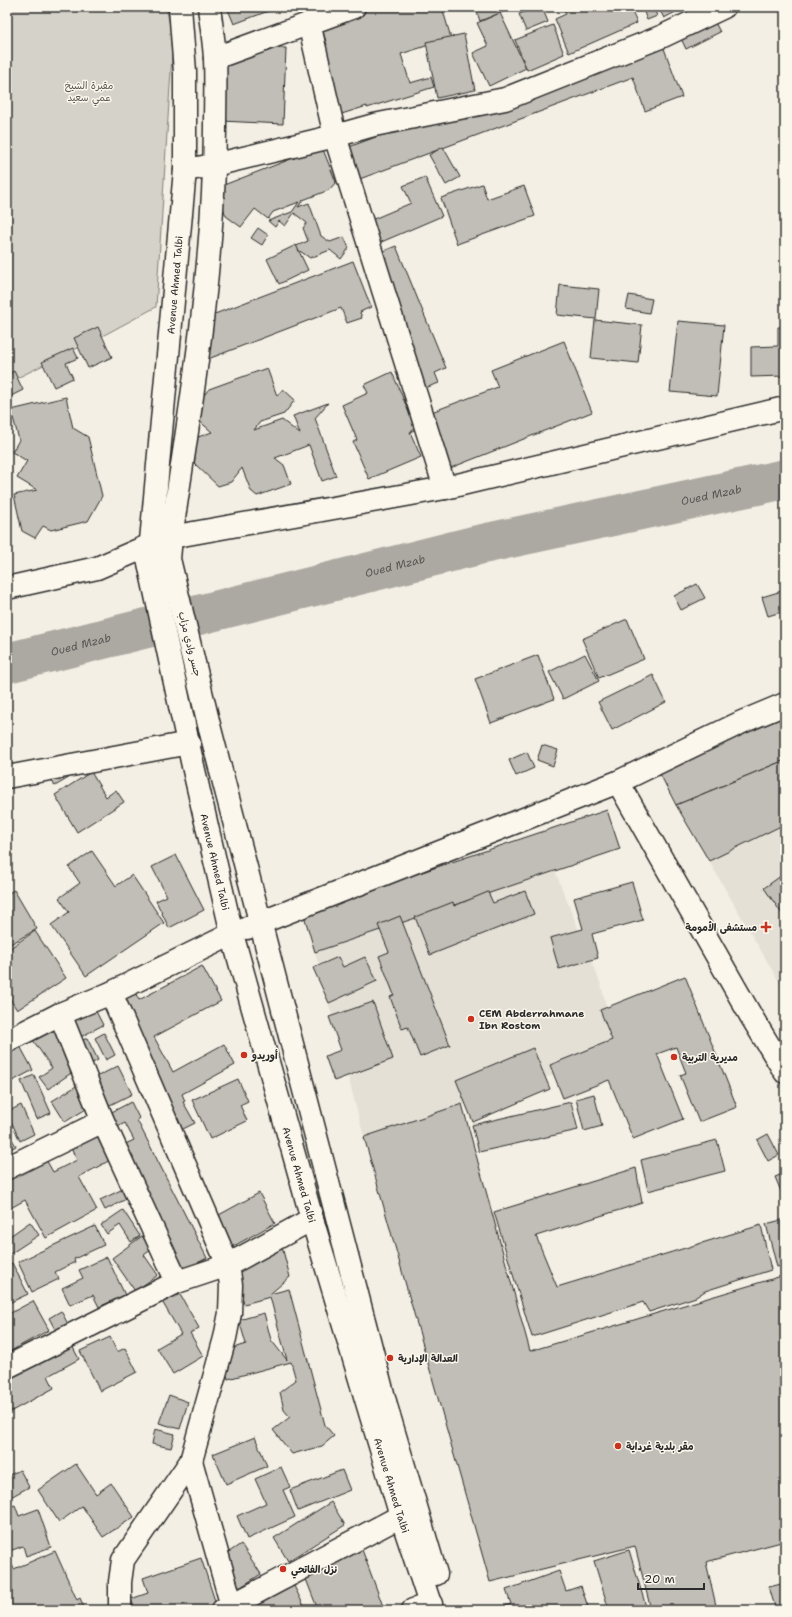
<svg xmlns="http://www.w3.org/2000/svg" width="792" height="1617" viewBox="0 0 792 1617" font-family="'Shantell Sans','Playpen Sans Arabic',sans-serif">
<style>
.built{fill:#e4e0d6}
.green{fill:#d5d2c9;stroke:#807e7a}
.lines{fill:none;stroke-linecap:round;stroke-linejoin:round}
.river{stroke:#aca9a2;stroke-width:40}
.building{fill:#c0beb6;stroke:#2b2b2b}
.minor-casing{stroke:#2b2b2b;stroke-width:25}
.major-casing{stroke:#2b2b2b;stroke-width:25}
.minor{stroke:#fbf7ec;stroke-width:22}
.major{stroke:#fbf7ec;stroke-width:22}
.poi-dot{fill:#c8321e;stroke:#fbf7ec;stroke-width:1.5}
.labels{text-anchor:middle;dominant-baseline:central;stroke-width:3;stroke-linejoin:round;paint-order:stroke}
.park-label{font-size:10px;fill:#565552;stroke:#fbf7ec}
.street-label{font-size:10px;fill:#2b2b2b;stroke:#fbf7ec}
.poi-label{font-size:10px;font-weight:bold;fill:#2b2b2b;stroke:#fbf7ec;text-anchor:start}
.water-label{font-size:11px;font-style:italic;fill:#585755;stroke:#fbf7ec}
</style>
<rect width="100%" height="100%" fill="#f3efe4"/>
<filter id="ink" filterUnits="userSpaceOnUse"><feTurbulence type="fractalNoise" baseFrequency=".025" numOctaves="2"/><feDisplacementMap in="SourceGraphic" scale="8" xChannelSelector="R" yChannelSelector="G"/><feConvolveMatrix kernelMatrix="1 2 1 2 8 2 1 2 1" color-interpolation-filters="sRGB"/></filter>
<g filter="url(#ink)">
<g class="built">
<polygon points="785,824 785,992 709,861"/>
<polygon points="555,871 601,985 618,1054 364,1137 315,952"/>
</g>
<polygon class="green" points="7,7 166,7 173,39 156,307 106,334 7,383"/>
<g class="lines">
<path class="river" id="s1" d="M7 663 478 545 785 479"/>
</g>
<g class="building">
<polygon points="227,7 279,7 234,24"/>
<polygon points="352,7 442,7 451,38 401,54 410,83 431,77 434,87 367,108 367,106 329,118 308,52 327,45 319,18"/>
<polygon points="475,7 515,7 480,21"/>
<polygon points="537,7 542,7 548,22 526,31 519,14"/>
<polygon points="563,7 630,7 637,23 569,53 555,19 566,14"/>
<polygon points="642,7 653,7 657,16 647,20"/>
<polygon points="658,7 685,7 664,18"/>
<polygon points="709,11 720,32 686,49 676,28"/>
<polygon points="500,13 526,68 489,86 473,53 488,46 477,23"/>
<polygon points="553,25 564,54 527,70 515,40"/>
<polygon points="464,34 475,90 437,98 426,42"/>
<polygon points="659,35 682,97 645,111 633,77 357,180 346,148 635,41"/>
<polygon points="224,46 286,48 283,124 221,121"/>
<polygon points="322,147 336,182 329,190 303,200 298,207 309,203 321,236 330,242 344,237 349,248 341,259 330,250 310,258 294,247 308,241 303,228 307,223 294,213 285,226 279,221 275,227 268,221 292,212 299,202 273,212 268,219 255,209 241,227 226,216 216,188"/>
<polygon points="443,147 460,177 446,185 429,155"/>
<polygon points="425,177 442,216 372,246 362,224 411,203 403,186"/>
<polygon points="482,184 487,199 524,186 535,216 457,244 441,198"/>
<polygon points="258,228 268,235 262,245 251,238"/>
<polygon points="296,245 308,270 279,284 267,259"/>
<polygon points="396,246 446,368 435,373 439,383 425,388 371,256"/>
<polygon points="353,261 371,307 360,312 362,318 347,323 341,308 208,359 194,322"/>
<polygon points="560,285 599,289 596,319 557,315"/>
<polygon points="629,295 652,299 649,313 626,309"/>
<polygon points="595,320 642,325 638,363 591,358"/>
<polygon points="678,321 724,325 717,396 670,392"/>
<polygon points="98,327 112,357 88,368 74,338"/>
<polygon points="778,327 785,327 785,376 751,377 751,347 778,346"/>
<polygon points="564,341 592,412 443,471 421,416 498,387 491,370"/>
<polygon points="73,348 78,358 66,363 73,378 54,387 42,362"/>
<polygon points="267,368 277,396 283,389 295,400 284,414 260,422 254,430 282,420 300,434 293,416 328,403 315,418 336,476 322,481 309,445 275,458 284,465 291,484 257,496 251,491 242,468 231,482 218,486 195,464 187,441 212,432 190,413 209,389"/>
<polygon points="14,371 23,390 7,398 7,375"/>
<polygon points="392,372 416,429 410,432 421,457 369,479 353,442 357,440 342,405 368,393 364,385"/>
<polygon points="66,397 73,428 88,437 102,496 88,521 51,530 43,526 35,538 22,531 14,495 37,490 17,478 27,461 12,452 19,440 11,410"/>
<polygon points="697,584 705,598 681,610 674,596"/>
<polygon points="785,590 785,611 768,616 762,597"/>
<polygon points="627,619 644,659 599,678 582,639"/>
<polygon points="585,654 599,681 563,699 549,672"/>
<polygon points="538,655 554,699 491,723 475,679"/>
<polygon points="653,675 666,702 612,730 598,702"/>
<polygon points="785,717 785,760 676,805 658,770"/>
<polygon points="542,745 558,750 553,766 537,760"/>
<polygon points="527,752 534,768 516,776 509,760"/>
<polygon points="785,760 785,824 709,861 676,805"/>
<polygon points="65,766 72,776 55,786 49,776"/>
<polygon points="91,772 106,797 116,790 124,802 77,832 55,795"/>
<polygon points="607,810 620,849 315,952 303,912"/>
<polygon points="92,851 116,886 132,875 164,923 86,976 51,925 69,912 59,898 80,883 69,867"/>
<polygon points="176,855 204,910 169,928 156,901 167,896 152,867"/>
<polygon points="785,873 785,918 764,888"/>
<polygon points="632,882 643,920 592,934 598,958 559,969 550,938 583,929 574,898"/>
<polygon points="14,890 37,929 7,946 7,894"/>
<polygon points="525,891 534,914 430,955 415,917 453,902 454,906 488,892 493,903"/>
<polygon points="400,916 450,1045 420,1057 408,1027 402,1029 390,997 394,995 379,956 389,952 378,925"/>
<polygon points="35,931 66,978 17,1010 10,999 7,1001 7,950"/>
<polygon points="338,957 343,967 365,957 377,981 329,1003 313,968"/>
<polygon points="202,966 221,1001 154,1037 173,1072 224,1044 235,1065 182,1094 185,1101 183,1102 195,1123 179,1131 104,989 127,977 139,1000"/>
<polygon points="685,976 737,1107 699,1122 680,1075 686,1073 676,1047 657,1054 683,1119 633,1139 609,1080 563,1098 550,1065 612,1040 600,1010"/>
<polygon points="86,992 103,1025 71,1042 53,1010"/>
<polygon points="373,1002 393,1059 334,1081 325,1056 341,1050 329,1017"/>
<polygon points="44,1014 80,1067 48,1089 39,1077 52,1068 24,1027"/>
<polygon points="104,1033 115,1055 106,1060 95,1038"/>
<polygon points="14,1035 33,1070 7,1084 7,1039"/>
<polygon points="87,1038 98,1060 87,1066 76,1044"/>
<polygon points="533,1048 550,1089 473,1122 456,1080"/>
<polygon points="118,1066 132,1094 98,1111 84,1083"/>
<polygon points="34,1075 51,1113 37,1119 21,1081"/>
<polygon points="238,1079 248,1101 240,1105 247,1121 210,1139 192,1100"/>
<polygon points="78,1085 91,1106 65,1122 52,1101"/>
<polygon points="594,1094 602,1126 584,1131 576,1099"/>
<polygon points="131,1102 139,1118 137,1120 207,1258 177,1274 119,1147 134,1140 125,1123 113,1129 106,1115"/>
<polygon points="571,1102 578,1130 479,1152 472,1125"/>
<polygon points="462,1104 530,1351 785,1275 785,1541 706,1562 717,1610 651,1610 635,1546 490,1582 364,1137"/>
<polygon points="21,1105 34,1134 20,1141 7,1112"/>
<polygon points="93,1121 114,1158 79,1177 97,1210 46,1238 25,1200 7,1210 7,1165 39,1147 53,1172 77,1160 65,1137"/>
<polygon points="7,1131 16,1146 7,1151"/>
<polygon points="768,1134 779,1155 768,1161 757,1140"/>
<polygon points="717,1140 725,1171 648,1191 641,1160"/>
<polygon points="636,1168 642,1203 536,1236 557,1287 761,1225 771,1270 705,1291 696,1297 649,1312 643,1302 532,1337 494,1212"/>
<polygon points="785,1173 785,1195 783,1196 775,1177"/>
<polygon points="123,1189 128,1198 105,1210 100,1200"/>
<polygon points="259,1193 275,1223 225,1251 208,1221"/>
<polygon points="123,1210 140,1236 131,1242 120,1225 107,1234 101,1225"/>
<polygon points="785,1219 785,1265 777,1267 766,1224"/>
<polygon points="30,1222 39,1235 7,1256 7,1238"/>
<polygon points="95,1226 104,1245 74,1259 75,1262 55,1272 59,1279 32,1292 18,1262"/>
<polygon points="142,1236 152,1249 144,1255 158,1275 135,1291 112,1258"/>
<polygon points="281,1243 290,1277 270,1294 289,1289 325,1425 334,1436 322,1446 292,1454 273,1430 290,1417 284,1410 280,1392 296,1380 291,1362 228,1379 220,1352 246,1344 239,1320 264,1313 271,1340 287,1360 270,1297 244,1304 232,1257"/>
<polygon points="107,1257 125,1295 99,1307 93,1295 70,1305 62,1288 83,1278 79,1270"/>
<polygon points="12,1263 28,1294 7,1304 7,1266"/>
<polygon points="174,1284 199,1328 190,1333 203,1356 173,1374 157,1348 181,1334 157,1293"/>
<polygon points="33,1301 49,1330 7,1353 7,1315"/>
<polygon points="61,1311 69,1326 57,1333 49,1318"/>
<polygon points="67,1336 79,1359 48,1376 54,1388 8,1413 7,1368"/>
<polygon points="110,1337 117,1352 125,1348 137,1372 100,1391 80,1351"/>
<polygon points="169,1395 188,1402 180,1429 159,1423"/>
<polygon points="155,1429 175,1434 171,1448 152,1444"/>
<polygon points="255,1437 267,1466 226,1484 213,1454"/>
<polygon points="76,1464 96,1494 111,1483 134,1517 103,1537 82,1506 59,1522 38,1490"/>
<polygon points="281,1467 290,1487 283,1490 295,1517 247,1539 237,1516 266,1503 255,1479"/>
<polygon points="20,1470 29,1487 7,1499 7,1476"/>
<polygon points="342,1470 350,1490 298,1511 290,1490"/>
<polygon points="331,1502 345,1525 288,1561 274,1538"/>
<polygon points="15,1505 19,1516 38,1509 51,1547 26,1556 23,1546 7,1552 7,1508"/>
<polygon points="241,1544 261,1574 230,1594 211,1564"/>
<polygon points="361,1547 384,1609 380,1610 318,1610 302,1569"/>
<polygon points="629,1550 647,1610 609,1610 594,1561"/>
<polygon points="55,1551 77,1600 80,1598 85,1610 7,1610 7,1567 12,1565 14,1569"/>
<polygon points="201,1558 218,1610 135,1610 131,1599 148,1593 143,1578"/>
<polygon points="559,1571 566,1591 581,1586 589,1610 493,1610 511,1604 506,1590"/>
<polygon points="290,1578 306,1610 280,1610 277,1605 268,1610 225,1610"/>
<polygon points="785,1583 785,1610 776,1610 769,1587"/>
</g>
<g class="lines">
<defs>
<g id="minor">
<polyline points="309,23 335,136 445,488"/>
<polyline points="215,58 354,7"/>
<polyline points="185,170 214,165 335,136 374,125 505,99 663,36 724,7"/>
<polyline points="7,588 97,568 150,545"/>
<polyline points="7,777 189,743"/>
<polyline points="618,782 751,1016 785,1072"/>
<polyline points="111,993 228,1265 231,1285 230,1313 225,1338 191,1461 123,1560 120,1582 120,1610"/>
<polyline points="60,1014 103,1121 177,1282"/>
<polyline points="7,1041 60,1014 111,993 232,934"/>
<polyline points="7,1168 103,1121"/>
<polyline points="7,1367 177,1282 228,1265 312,1219"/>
<polyline points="191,1461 233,1610"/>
<polyline points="223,1610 401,1516"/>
<polyline points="413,1610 431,1604"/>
</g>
<g id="major">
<path id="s2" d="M180 7 185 72V170L149 563 193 766 232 934 312 1219 401 1516 432 1610"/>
<path d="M209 7C211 24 214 41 215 58 216 81 215 105 215 128 214 266 192 401 171 537L169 559 210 729 387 1409 436 1574"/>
<polyline points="159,542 171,537 445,488 785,408"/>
<polyline points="247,928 618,782 742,722 785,704"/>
</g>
</defs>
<use href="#minor" class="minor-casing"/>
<use href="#major" class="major-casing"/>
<use href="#minor" class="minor"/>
<use href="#major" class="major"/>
</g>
</g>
<g class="poi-dot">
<path d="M764 921h4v4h4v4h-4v4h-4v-4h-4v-4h4z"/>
<circle cx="471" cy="1019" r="4"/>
<circle cx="244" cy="1055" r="4"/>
<circle cx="674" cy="1057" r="4"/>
<circle cx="390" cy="1358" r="4"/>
<circle cx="618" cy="1446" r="4"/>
<circle cx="283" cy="1569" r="4"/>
</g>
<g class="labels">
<g class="park-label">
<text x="89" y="85">مقبرة الشيخ<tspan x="89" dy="12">عمي سعيد</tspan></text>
</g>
<g class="street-label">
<text transform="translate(175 285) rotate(-85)">Avenue Ahmed Talbi</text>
<text transform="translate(190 644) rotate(76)">جسر وادي مزاب</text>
<text stroke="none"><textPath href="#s2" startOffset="864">Avenue Ahmed Talbi</textPath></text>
<text stroke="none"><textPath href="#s2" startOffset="1188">Avenue Ahmed Talbi</textPath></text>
<text stroke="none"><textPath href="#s2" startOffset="1512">Avenue Ahmed Talbi</textPath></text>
</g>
<g class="poi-label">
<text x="757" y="927" text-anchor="end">مستشفى الأمومة</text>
<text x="479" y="1013">CEM Abderrahmane<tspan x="479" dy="12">Ibn Rostom</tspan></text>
<text x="252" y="1055">أوريدو</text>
<text x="682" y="1057">مديرية التربية</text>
<text x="398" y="1358">العدالة الإدارية</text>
<text x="626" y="1446">مقر بلدية غرداية</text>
<text x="291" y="1569">نزل الفاتحي</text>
</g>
<g class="water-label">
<text stroke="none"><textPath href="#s1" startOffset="724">Oued Mzab</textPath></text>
<text stroke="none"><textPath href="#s1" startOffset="400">Oued Mzab</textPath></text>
<text stroke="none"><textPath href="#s1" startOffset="76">Oued Mzab</textPath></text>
</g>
</g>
<rect width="792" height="1617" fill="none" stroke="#fbf7ec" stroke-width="24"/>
<rect x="12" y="12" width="768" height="1593" fill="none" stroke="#2b2b2b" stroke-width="1.5" filter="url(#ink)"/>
<path d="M638 1583v6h66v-6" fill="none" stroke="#2b2b2b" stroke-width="2"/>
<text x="644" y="1583" font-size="12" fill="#2b2b2b" stroke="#fbf7ec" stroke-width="3" paint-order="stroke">20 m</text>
</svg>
